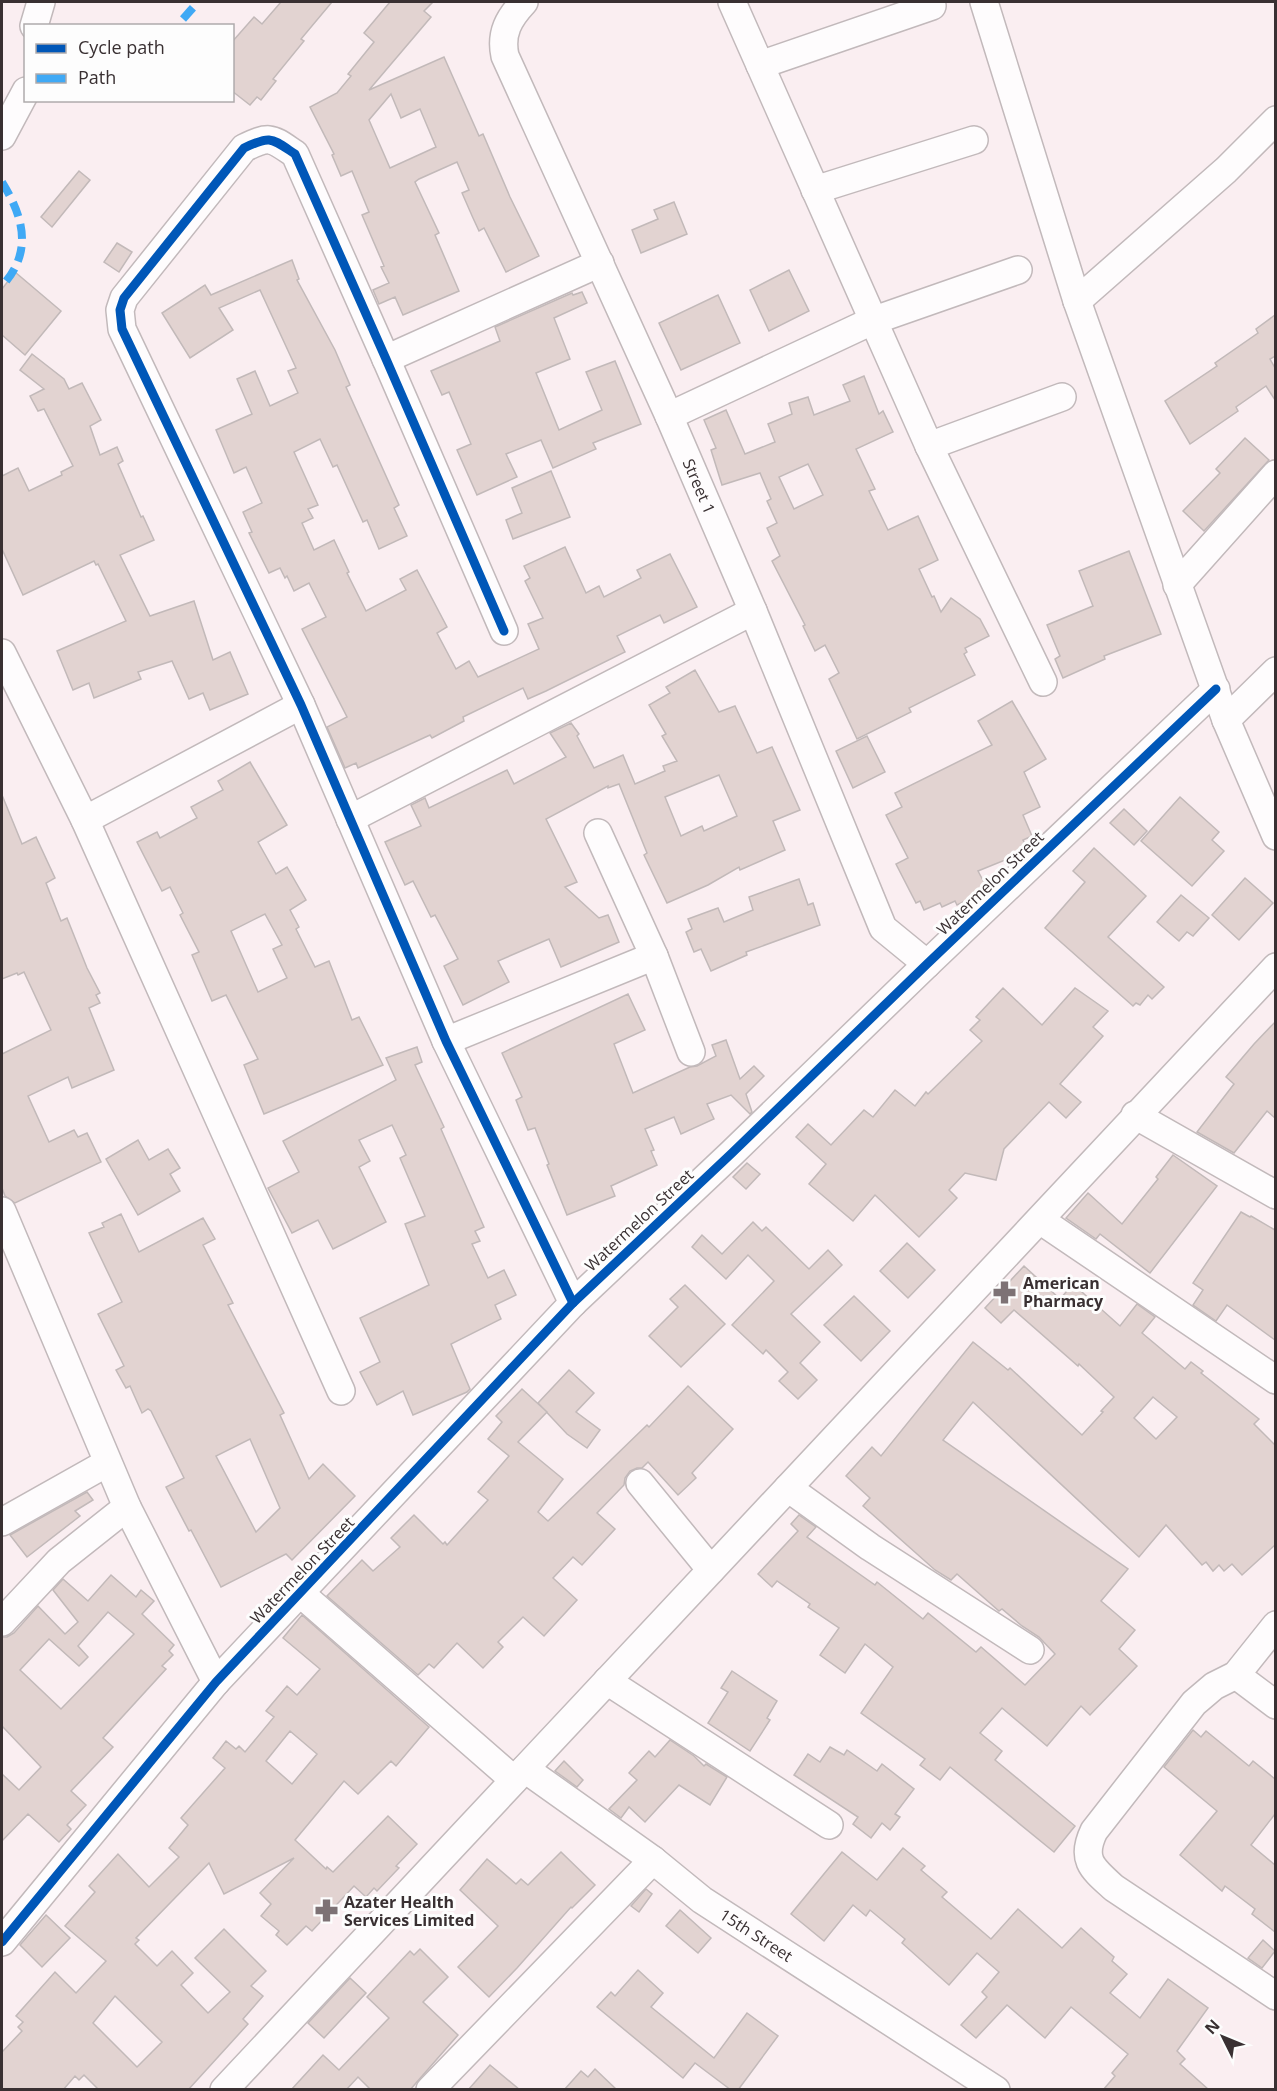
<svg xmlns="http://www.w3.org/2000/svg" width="1277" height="2091" viewBox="0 0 1277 2091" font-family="'Open Sans',sans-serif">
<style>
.building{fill:#e2d3d1;stroke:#c2b9b9;stroke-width:1.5;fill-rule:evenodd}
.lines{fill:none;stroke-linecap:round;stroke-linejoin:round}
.minor-casing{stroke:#c2b9bb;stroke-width:30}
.minor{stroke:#fefcfd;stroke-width:27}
.quiet{stroke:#3fa9f5;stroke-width:8;stroke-dasharray:15 8;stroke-linecap:butt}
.cycleway-casing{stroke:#fdfdfd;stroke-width:13}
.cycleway{stroke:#0057b8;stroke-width:9}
.labels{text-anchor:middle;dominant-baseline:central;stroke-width:6;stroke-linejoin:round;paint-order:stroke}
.street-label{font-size:16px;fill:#393032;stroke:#fdfdfd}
.poi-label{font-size:16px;font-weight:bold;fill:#393032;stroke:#fdfdfd;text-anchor:start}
</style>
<rect width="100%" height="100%" fill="#faeef1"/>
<g class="building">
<polygon points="281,2 332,2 301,39 304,41 273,79 276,81 261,100 257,97 250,105 232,91 232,42 254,17 262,24"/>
<path d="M390 2H433L424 11 431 17 369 90 444 57 479 136 483 134 510 197 539 256 506 272 484 228 479 231 473 218 462 193 469 190 457 162 419 179 415 182 439 233 435 235 459 291 403 315 395 297 379 304 373 290 389 283 381 267 384 266 362 215 369 212 352 171 341 176 332 155 334 154 310 107 337 93 351 76 348 74 374 42 364 33ZM391 94 401 118 420 109 436 147 390 168 369 120Z"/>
<polygon points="79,171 90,180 52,227 41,217"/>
<polygon points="674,202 687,234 641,253 632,230 658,219 654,210"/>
<polygon points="117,243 132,252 119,272 104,262"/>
<polygon points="292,260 299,279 297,280 335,350 350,385 346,387 399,505 394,508 407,536 379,549 367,520 363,522 337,465 333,467 320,439 294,452 318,505 308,509 313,518 302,523 314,550 334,540 349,572 347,573 366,611 406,590 400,579 417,570 447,627 437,633 456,669 469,661 478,677 539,649 528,624 543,618 525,581 530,578 524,566 565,547 586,593 599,586 604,597 641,578 637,570 670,554 697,607 664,623 660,615 617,636 625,652 546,691 528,699 523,688 463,717 464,721 432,738 430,735 358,768 356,763 345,768 327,727 347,717 302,629 326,617 309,583 294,591 287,576 285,578 280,568 269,573 249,533 252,532 243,512 262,503 246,467 234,473 216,430 252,414 237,379 255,371 270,406 298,393 288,371 296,368 260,290 219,308 233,330 190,358 162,313 205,285 211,295"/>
<polygon points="789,270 809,311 769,331 750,290"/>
<polygon points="15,272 61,311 25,355 2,335 2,289"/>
<polygon points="582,292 587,303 554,318 570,359 536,373 559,430 602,410 586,372 615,361 641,424 593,443 596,449 553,468 541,440 506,454 517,477 477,495 457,450 471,444 449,392 442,395 431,371 500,341 495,327 572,293 573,295"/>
<polygon points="718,295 740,343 681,370 659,323"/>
<polygon points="1275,315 1275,357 1275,356 1270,359 1275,368 1275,400 1266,386 1236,407 1238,411 1190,444 1165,401 1217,366 1215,363 1258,333 1256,329"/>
<polygon points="32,354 64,379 69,389 82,383 101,420 90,426 100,455 117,447 123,461 118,464 141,517 143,516 154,540 120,555 150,616 194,601 213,660 230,652 248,694 210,710 203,693 189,699 172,661 138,672 141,679 94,698 89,683 73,690 57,651 126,621 98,564 96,565 94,561 23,595 2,549 2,476 18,468 29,491 62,475 61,472 73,466 44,409 38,411 30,396 44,389 20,370"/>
<path d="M864 376 879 414 883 411 893 432 856 449 875 489 869 491 888 530 918 516 938 560 919 569 932 597 934 596 941 612 951 598 980 619 989 636 965 648 967 652 964 654 975 675 909 708 911 712 857 739 829 679 839 673 825 645 815 651 803 626 805 625 772 561 780 556 767 528 777 523 767 501 771 499 760 473 722 485 711 450 716 448 704 420 726 410 745 454 775 442 768 424 792 414 789 403 808 397 814 415 850 401 843 385ZM808 464 823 495 794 509 779 477Z"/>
<polygon points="1245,438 1269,460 1204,531 1183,511 1220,473 1216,469"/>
<polygon points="551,471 570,517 513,539 506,520 522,513 512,488"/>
<polygon points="1129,551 1161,634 1104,656 1105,659 1063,678 1055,659 1060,656 1047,625 1093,606 1079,571"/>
<path d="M695 670 719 712 735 706 757 753 772 747 800 810 773 821 785 850 740 870 739 867 708 885 667 903 644 855 647 853 619 784 608 788V786L546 819 577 882 565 887 599 918 608 915 619 942 561 967 549 939 498 961 509 982 463 1005 444 966 458 959 435 915 431 917 413 881 405 885 385 842 421 826 411 805 425 798 429 808 507 770 514 784 566 757 550 733 571 723 579 734 577 736 594 768 623 755 635 784 665 771 663 766 677 761 662 736 666 734 649 705 670 693 666 687ZM719 775 737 816 704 831 702 826 681 836 665 797Z"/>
<polygon points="1012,701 1046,759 1024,772 1040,807 1023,815 1032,836 1023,840 1027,847 1020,854 978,871 986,886 976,896 957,905 955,901 942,907 940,903 924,910 920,901 916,903 896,864 908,858 886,815 902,807 895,793 992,745 978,721"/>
<polygon points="867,736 885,772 853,788 836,751"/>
<path d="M250 762 287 825 258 842 276 874 287 867 306 900 290 910 299 927 296 929 315 967 329 961 352 1020 359 1017 383 1065 264 1114 244 1065 258 1059 226 995 212 1001 192 955 199 952 180 915 183 913 170 887 162 891 137 842 157 832 160 838 197 818 191 807 223 790 218 781ZM265 914 282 945 273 949 287 978 258 992 231 931Z"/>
<polygon points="2,795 22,844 36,837 55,878 46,883 61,921 67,918 87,968 100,993 96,995 100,1003 89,1008 114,1070 72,1088 68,1077 28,1096 49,1142 74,1130 78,1137 87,1133 101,1162 15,1203 5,1196 2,1188 2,1054 51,1030 24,972 18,975 17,973 2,979"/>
<polygon points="1180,797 1219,832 1212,840 1224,851 1192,886 1141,841"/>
<polygon points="1124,809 1147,831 1134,845 1110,823"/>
<polygon points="1094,848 1146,896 1108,937 1164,987 1152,999 1148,995 1140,1005 1136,1003 1133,1006 1045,928 1085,882 1073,871"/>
<polygon points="1245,878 1273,903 1239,940 1212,915"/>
<polygon points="799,879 808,905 813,903 820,925 746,952 747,955 711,971 701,949 694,952 686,932 692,929 688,919 718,908 724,922 753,910 749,897"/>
<polygon points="1181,895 1209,918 1193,936 1187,932 1179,941 1157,922"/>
<polygon points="1003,988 1042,1025 1075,988 1108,1011 1093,1027 1103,1036 1060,1084 1081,1102 1066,1118 1049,1102 1004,1149 996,1180 965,1173 949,1190 957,1198 919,1237 875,1195 853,1221 809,1184 826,1164 796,1137 808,1124 831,1145 864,1110 873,1117 895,1090 915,1106 926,1092 928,1094 982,1041 970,1030 980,1020 976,1017"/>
<polygon points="628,994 645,1030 614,1044 633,1093 690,1067 697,1066 716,1056 712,1045 726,1040 740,1079 754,1066 764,1076 746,1094 752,1112 750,1114 731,1095 707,1104 714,1119 681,1134 674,1117 645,1129 654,1150 651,1151 657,1165 611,1186 615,1196 567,1215 547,1165 549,1164 535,1128 528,1130 516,1100 522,1097 502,1053"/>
<polygon points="1275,1022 1275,1118 1267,1111 1234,1153 1197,1132 1234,1084 1226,1077 1254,1044"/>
<polygon points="417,1047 422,1062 415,1065 444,1127 441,1129 484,1227 475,1231 480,1241 472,1244 488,1278 504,1270 516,1295 495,1305 501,1319 451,1344 470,1389 467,1392 413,1415 403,1391 377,1405 360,1372 380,1362 360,1318 429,1285 405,1224 425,1216 400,1158 406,1155 392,1125 359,1140 370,1161 359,1167 386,1222 347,1242 333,1249 318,1220 292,1233 268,1188 299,1172 283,1141 396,1080 386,1058"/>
<polygon points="138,1140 149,1160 168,1149 180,1168 170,1174 180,1191 138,1215 106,1159"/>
<polygon points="1173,1155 1217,1186 1150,1273 1100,1234 1096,1239 1066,1218 1088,1193 1122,1224 1158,1179 1156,1177"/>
<polygon points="747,1163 760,1174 746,1189 733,1177"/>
<polygon points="1241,1212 1250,1217 1251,1216 1275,1230 1275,1340 1227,1305 1216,1321 1193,1305 1203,1290 1193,1283"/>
<path d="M121 1214 139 1252 203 1218 215 1239 203 1245 233 1303 228 1305 284 1413 280 1415 309 1479 323 1464 355 1496 292 1560 286 1554 221 1587 191 1530 189 1531 166 1487 184 1478 151 1411 148 1409 142 1413 130 1386 126 1388 116 1370 124 1366 98 1314 122 1302 89 1233 104 1227 102 1223ZM250 1439 280 1508 256 1532 216 1456Z"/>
<polygon points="753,1222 762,1231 766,1227 809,1269 828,1250 842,1265 791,1314 820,1342 800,1363 817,1380 798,1399 779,1381 788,1372 766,1350 763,1354 732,1325 774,1281 748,1255 726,1279 692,1247 702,1235 722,1254"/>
<polygon points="907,1243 935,1270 908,1298 880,1271"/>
<path d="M1024 1266 1060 1299 1073 1284 1120 1326 1137 1304 1155 1317 1142 1333 1185 1369 1191 1362 1203 1371 1201 1373 1259 1419 1254 1424 1275 1445V1545L1242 1575 1232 1564 1224 1571 1219 1565 1213 1571 1206 1562 1202 1565 1166 1525 1139 1557 973 1402 943 1440 1128 1569 1101 1601 1135 1630 1119 1649 1137 1666 1090 1715 1081 1706 1047 1746 1002 1708 980 1733 1002 1751 995 1760 1075 1826 1054 1852 950 1767 940 1780 920 1765 925 1759 861 1713 893 1667 865 1644 845 1673 820 1655 839 1628 808 1607 810 1604 777 1581 772 1587 758 1574 798 1531 791 1524 799 1515 816 1527 807 1537 875 1585 877 1582 923 1619 928 1613 976 1652 981 1647 1025 1685 1055 1654 1039 1637 1022 1626 1002 1609 999 1611 957 1574 951 1580 935 1570 863 1506 870 1498 846 1476 872 1447 881 1456 973 1342 1008 1370 1010 1368 1082 1435 1103 1412 1101 1411 1114 1397 1079 1364 1078 1366 1014 1310 1001 1323 985 1308ZM1153 1397 1177 1417 1156 1439 1134 1418Z"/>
<polygon points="685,1285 725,1324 681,1367 649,1336 678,1307 670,1299"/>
<polygon points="854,1296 890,1331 861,1361 824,1325"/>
<polygon points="569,1370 594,1393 576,1412 600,1430 587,1448 567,1434 538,1403"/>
<polygon points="688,1386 733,1429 692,1473 696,1478 678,1495 648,1462 642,1468 637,1468 630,1471 625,1478 624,1485 597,1513 615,1529 582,1565 573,1557 553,1578 577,1600 544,1636 523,1617 498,1642 503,1647 483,1668 457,1643 434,1668 429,1664 418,1675 327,1596 362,1560 373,1571 400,1547 391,1538 414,1515 443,1544 445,1542 447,1545 488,1500 478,1492 509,1456 488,1439 502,1422 496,1416 522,1389 547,1412 518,1442 563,1479 538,1512 548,1521 647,1425 649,1427"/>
<polygon points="87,1492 93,1500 75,1511 80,1516 27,1557 10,1535"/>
<path d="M111 1575 136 1597 141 1590 154 1601 142 1614 174 1645 169 1651 173 1655 162 1666 166 1669 103 1738 113 1747 71 1791 86 1805 67 1825 71 1829 59 1842 28 1814 2 1841V1774L19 1790 41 1767 2 1726V1637H7L14 1633 38 1606 65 1634 78 1622 53 1590 63 1579 88 1601ZM108 1612 134 1634 61 1709 20 1670 49 1639 79 1666 88 1657 78 1646Z"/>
<path d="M302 1615 429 1727 396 1766 391 1761 358 1794 344 1781 295 1840 326 1869 327 1867 333 1872 388 1816 417 1844 396 1866 399 1868 377 1891 374 1888 366 1897 354 1886 312 1931 306 1926 287 1945 276 1935 279 1931 261 1916 271 1904 260 1893 294 1858 224 1894 209 1863 136 1938 139 1940 135 1944 157 1966 172 1951 193 1973 181 1985 208 2013 230 1992 195 1958 224 1929 266 1971 251 1986 263 1996 243 2019 248 2024 188 2090H99L84 2075 79 2080 75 2076 63 2090H2V2052L22 2031 18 2027 23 2022 16 2016 55 1972 76 1993 106 1961 65 1926 95 1892 89 1886 118 1854 149 1887 179 1857 169 1848 188 1825 181 1818 225 1768 213 1758 226 1741 236 1749 239 1746 245 1752 274 1717 266 1711 287 1686 297 1695 320 1669 283 1638ZM290 1731 317 1754 292 1784 266 1761ZM115 1996 162 2042 137 2067 93 2023Z"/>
<polygon points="732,1671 777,1701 767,1718 770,1720 750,1751 708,1723 728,1692 721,1688"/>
<polygon points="1193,1730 1201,1737 1206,1731 1249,1766 1253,1761 1275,1779 1275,1814 1251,1845 1275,1865 1275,1932 1252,1914 1255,1909 1225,1886 1222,1891 1180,1855 1217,1811 1164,1767"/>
<polygon points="670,1740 694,1756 704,1766 706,1764 727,1777 710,1805 679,1785 645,1822 629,1807 621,1818 609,1809 637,1780 629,1773 649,1751 655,1757"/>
<polygon points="830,1747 844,1755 847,1750 877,1771 882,1764 914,1789 895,1814 900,1817 890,1830 882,1823 871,1838 853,1824 858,1817 794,1775 808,1754 820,1762"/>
<polygon points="564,1761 583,1780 577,1787 555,1771"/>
<polygon points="903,1848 925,1866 921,1870 947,1892 942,1897 991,1939 1018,1909 1062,1948 1081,1928 1114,1957 1112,1961 1127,1974 1110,1993 1140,2018 1168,1979 1208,2008 1177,2051 1185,2059 1180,2064 1209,2090 1103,2090 1115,2076 1112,2073 1128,2054 1071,2007 1045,2038 1007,2005 976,2038 961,2025 987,1997 982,1992 999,1972 977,1953 949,1985 902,1943 905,1939 870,1910 866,1916 853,1905 824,1941 791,1914 842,1852 877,1880"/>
<polygon points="561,1852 595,1885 572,1908 571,1907 517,1968 489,1997 458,1967 498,1926 460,1890 487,1859 516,1884 521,1879 528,1885"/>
<polygon points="646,1889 652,1894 639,1912 631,1906"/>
<polygon points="680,1910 711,1938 698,1953 666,1926"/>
<polygon points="46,1915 70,1938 42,1967 20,1945"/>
<polygon points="1263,1940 1275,1951 1262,1968 1248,1958"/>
<polygon points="420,1949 448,1977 423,2002 458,2035 416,2083 410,2090 371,2090 358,2077 346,2090 291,2090 323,2055 339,2070 389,2018 367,1997 410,1951 414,1955"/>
<polygon points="638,1970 663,1993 651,2007 714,2058 747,2013 778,2036 738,2090 731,2090 695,2063 683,2078 597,2007 611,1992 615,1996"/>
<polygon points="350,1978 366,1993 324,2038 308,2023"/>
<polygon points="490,2065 520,2090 468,2090"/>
<polygon points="595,2069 617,2090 564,2090 581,2071 588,2077"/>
</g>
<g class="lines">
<defs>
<g id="minor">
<path id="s1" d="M524 2C509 18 500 33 505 56L669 416 753 611 883 928 927 964"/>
<polyline points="732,2 929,446 1043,682"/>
<polyline points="984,2 1077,301 1226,720 1276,836"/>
<polyline points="34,26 41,2"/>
<polyline points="760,65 932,6"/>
<polyline points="2,136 26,91"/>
<polyline points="815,190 974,140"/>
<polyline points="1077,301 1226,170 1276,120"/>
<polyline points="386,359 600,263"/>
<polyline points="669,416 872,321 1018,270"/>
<polyline points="929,446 1062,397"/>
<polyline points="1177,585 1276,474"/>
<path d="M504 631 386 359 295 154C271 138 271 135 244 148L124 298 120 310 122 329 301 705 446 1041 573 1303"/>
<polyline points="2,653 85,820 341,1391"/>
<polyline points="1226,720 1276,671"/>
<polyline points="350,819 753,611"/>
<polyline points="85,820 301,705"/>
<polyline points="598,833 654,956 691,1052"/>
<polyline points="446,1041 654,956"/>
<polyline points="1135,1115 1276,1195"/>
<polyline points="2,1211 127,1507 216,1682"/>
<polyline points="1040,1220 1276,1380"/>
<polyline points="640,1483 711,1570"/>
<polyline points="788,1488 870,1547 1030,1650"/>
<polyline points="2,1522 107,1463"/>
<polyline points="300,1593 514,1780"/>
<polyline points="2,1622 59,1561 127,1507"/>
<path d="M1276 1625 1236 1675 1214 1686 1194 1703 1094 1831C1080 1860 1093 1869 1114 1888L1276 1996"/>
<polyline points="1236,1675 1276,1705"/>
<polyline points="607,1681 829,1825"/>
<path id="s2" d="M525 1769 653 1860 702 1900 996 2090"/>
<polyline points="2,1942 216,1682 573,1303 732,1153 927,964 1216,689"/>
<polyline points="224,2090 1276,967"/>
<polyline points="430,2090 653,1860"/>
</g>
</defs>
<use href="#minor" class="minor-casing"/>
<use href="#minor" class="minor"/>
<g class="quiet">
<polyline points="183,19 198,2"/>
<path d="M2 182C24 218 33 252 2 286"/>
</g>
<defs>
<g id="cycleway">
<path d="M504 631 386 359 295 154C271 138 271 135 244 148L124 298 120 310 122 329 301 705 446 1041 573 1303"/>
<polyline points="2,1942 216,1682 573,1303 732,1153 927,964 1216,689"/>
</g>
</defs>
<use href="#cycleway" class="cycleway-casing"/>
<use href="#cycleway" class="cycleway"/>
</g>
<defs>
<symbol id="pharmacy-bare" viewBox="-9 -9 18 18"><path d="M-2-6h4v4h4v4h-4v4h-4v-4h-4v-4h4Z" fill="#7d7275" stroke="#fdfdfd" stroke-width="2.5" paint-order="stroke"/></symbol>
</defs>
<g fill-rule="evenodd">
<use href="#pharmacy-bare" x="988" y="1276" width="33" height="33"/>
<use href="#pharmacy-bare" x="310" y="1894" width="33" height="33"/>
</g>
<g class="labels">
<g class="street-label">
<text stroke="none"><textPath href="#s1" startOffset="532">Street 1</textPath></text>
<text transform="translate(990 883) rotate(-44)">Watermelon Street</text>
<text transform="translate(639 1220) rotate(-43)">Watermelon Street</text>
<text transform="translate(302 1570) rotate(-46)">Watermelon Street</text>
<text stroke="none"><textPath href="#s2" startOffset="285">15th Street</textPath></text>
</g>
<g class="poi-label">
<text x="1023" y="1283">American<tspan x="1023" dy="18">Pharmacy</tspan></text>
<text x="344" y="1902">Azater Health<tspan x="344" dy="18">Services Limited</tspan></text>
</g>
</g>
<rect width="1277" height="2091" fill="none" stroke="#393032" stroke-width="6"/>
<rect x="24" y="24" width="210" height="78" fill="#fdfdfd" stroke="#afabac" stroke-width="1.5"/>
<rect x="36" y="44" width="30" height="9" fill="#0057b8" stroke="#afabac" stroke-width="1.5"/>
<text x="78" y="54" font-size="18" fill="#393032">Cycle path</text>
<rect x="36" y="74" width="30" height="9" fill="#3fa9f5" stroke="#afabac" stroke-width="1.5"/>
<text x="78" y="84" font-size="18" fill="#393032">Path</text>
<g transform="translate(1223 2037) rotate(313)" stroke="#fdfdfd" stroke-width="4.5" paint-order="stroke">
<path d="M0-4.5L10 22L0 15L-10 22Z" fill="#393032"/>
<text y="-9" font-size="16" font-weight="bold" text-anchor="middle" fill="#393032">N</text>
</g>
</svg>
